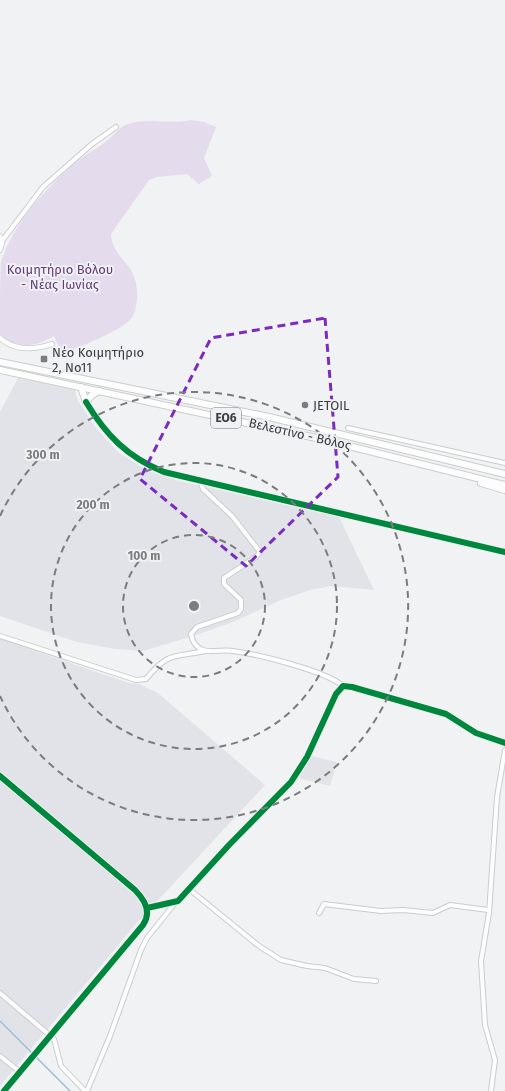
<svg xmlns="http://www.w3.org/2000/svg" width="505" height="1091" viewBox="0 0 505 1091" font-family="'Fira Sans',sans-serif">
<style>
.built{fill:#e1e3e9}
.green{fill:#e4dbec}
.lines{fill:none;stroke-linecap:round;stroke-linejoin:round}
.stream{stroke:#9cbed6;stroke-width:1.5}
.minor-casing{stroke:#cbcccd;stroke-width:6}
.tertiary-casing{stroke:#cbcccd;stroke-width:6}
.trunk-casing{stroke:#cbcccd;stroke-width:8}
.minor{stroke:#fdfdfd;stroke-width:4}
.tertiary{stroke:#fdfdfd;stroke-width:4.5}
.trunk{stroke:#fdfdfd;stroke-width:6}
.cycleway-casing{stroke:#f0f1f4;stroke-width:8}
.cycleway{stroke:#00873e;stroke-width:6}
.marked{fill:none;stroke:#7b2cbf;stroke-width:3;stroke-dasharray:8 5;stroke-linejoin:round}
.ring{fill:none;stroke:#7b7c7d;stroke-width:2;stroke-dasharray:7 5}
.poi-dot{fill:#7b7c7d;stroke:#f0f1f4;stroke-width:1.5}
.labels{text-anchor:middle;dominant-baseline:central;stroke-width:4;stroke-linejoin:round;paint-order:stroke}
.shield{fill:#f0f1f4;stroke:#727375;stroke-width:1}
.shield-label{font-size:12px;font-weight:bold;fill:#3c3d3e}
.park-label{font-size:13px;fill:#633e78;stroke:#f0f1f4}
.poi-label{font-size:13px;fill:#3c3d3e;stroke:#f0f1f4;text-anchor:start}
.street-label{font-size:13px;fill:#3c3d3e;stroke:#f0f1f4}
.centre{fill:#7b7c7d;stroke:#f0f1f4;stroke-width:2}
.ring-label{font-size:12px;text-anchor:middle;font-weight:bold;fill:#7b7c7d;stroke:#f0f1f4;stroke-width:4;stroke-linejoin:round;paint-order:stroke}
</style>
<rect width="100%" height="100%" fill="#f1f2f3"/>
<g class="built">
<polygon points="18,378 75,390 78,401 96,428 118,452 148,471 179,481 339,517 374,590 331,586 310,590 281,600 233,622 193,636 143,651 115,649 77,642 0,616 0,412"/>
<polygon points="0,639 129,683 139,684 158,693 265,785 136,924 0,1086"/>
<polygon points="311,756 337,762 330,786 299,778"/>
</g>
<path class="green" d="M191 120 204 122 216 127 204 158 212 176 199 184 187 174 157 177 149 180 111 234C112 251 122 257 131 270 136 279 138 290 137 300 136 305 135 313 132 317 123 331 78 347 62 354L54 336C36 347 16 350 0 334 0 319 0 274 1 262 13 224 45 189 75 163 85 154 99 148 109 139 116 133 119 127 128 124 148 117 170 125 191 120Z"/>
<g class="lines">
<polyline class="stream" points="0,1021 70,1091"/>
<defs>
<g id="minor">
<polyline points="2,241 43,187 92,144 116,127"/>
<polyline points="348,428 505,463"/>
<path d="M200 481 203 489 232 516 260 552 256 557 224 578V584L241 600V609L238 613 197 627 191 634C192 641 195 647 203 650 212 653 224 649 233 651 257 654 326 671 343 686"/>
<path d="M0 636 136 680 146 679C169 651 173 658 205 651"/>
<path d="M0 776 135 890C145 900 152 912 143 925L4 1091"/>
<polyline points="189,889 259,946 281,960 307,966 325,968 354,979 376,981"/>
<polyline points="147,908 178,901 229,845 291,782 307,757 336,694 343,686 352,687 446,714 476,733 505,743"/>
<polyline points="319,913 324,904 381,911 403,910 433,913 450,905 488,910"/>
<polyline points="0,993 54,1039 61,1066 85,1091"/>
<polyline points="0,1056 20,1072"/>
<polyline points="87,1091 110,1036 141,950 147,938 175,903"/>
<polyline points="491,1091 495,1060 485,1025 481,961 489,913 497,797 505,750"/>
</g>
<g id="tertiary">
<polyline points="0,236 2,243 0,250"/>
<path d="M0 338C14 351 35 350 52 344"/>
<path d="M86 402C106 435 127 457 164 472L505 552"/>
</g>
<g id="trunk">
<polyline points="0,362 269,417 505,474"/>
<polyline points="0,370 321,439 505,485"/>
<polyline points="81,387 86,402"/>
<polyline points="86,402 92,395 99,391"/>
<polyline points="481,483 505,490"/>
</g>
</defs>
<use href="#minor" class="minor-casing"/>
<use href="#tertiary" class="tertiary-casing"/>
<use href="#trunk" class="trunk-casing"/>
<use href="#minor" class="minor"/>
<use href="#tertiary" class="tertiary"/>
<use href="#trunk" class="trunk"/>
<defs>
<g id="cycleway">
<path d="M86 402C106 435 127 457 164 472L505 552"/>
<path d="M0 776 135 890C145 900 152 912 143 925L4 1091"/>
<polyline points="147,908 178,901 229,845 291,782 307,757 336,694 343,686 352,687 446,714 476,733 505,743"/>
</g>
</defs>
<use href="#cycleway" class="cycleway-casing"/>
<use href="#cycleway" class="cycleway"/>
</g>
<path class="marked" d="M325 318 338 477 246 566 140 479 211 338Z"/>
<g class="ring">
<circle cx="194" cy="606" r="71"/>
<circle cx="194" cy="606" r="143"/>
<path d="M0 516A214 214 0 1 1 0 696"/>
</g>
<g class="poi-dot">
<rect x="40" y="355" width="8" height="8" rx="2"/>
<circle cx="305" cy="405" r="4"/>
</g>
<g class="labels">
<rect class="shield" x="211" y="408" width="30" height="20" rx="3"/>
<g class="shield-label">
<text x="226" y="418">ΕΟ6</text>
</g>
<g class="park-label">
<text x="60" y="269">Κοιμητήριο Βόλου<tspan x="60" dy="15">- Νέας Ιωνίας</tspan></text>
</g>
<g class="poi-label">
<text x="52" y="352">Νέο Κοιμητήριο<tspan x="52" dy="15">2, Νο11</tspan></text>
<text x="313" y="405">JETOIL</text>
</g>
<g class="street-label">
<text transform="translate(300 434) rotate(13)">Βελεστίνο - Βόλος</text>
</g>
</g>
<circle cx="194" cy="606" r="6" class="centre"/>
<g class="ring-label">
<text x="43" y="459">300 m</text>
<text x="93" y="509">200 m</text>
<text x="144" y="560">100 m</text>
</g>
</svg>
